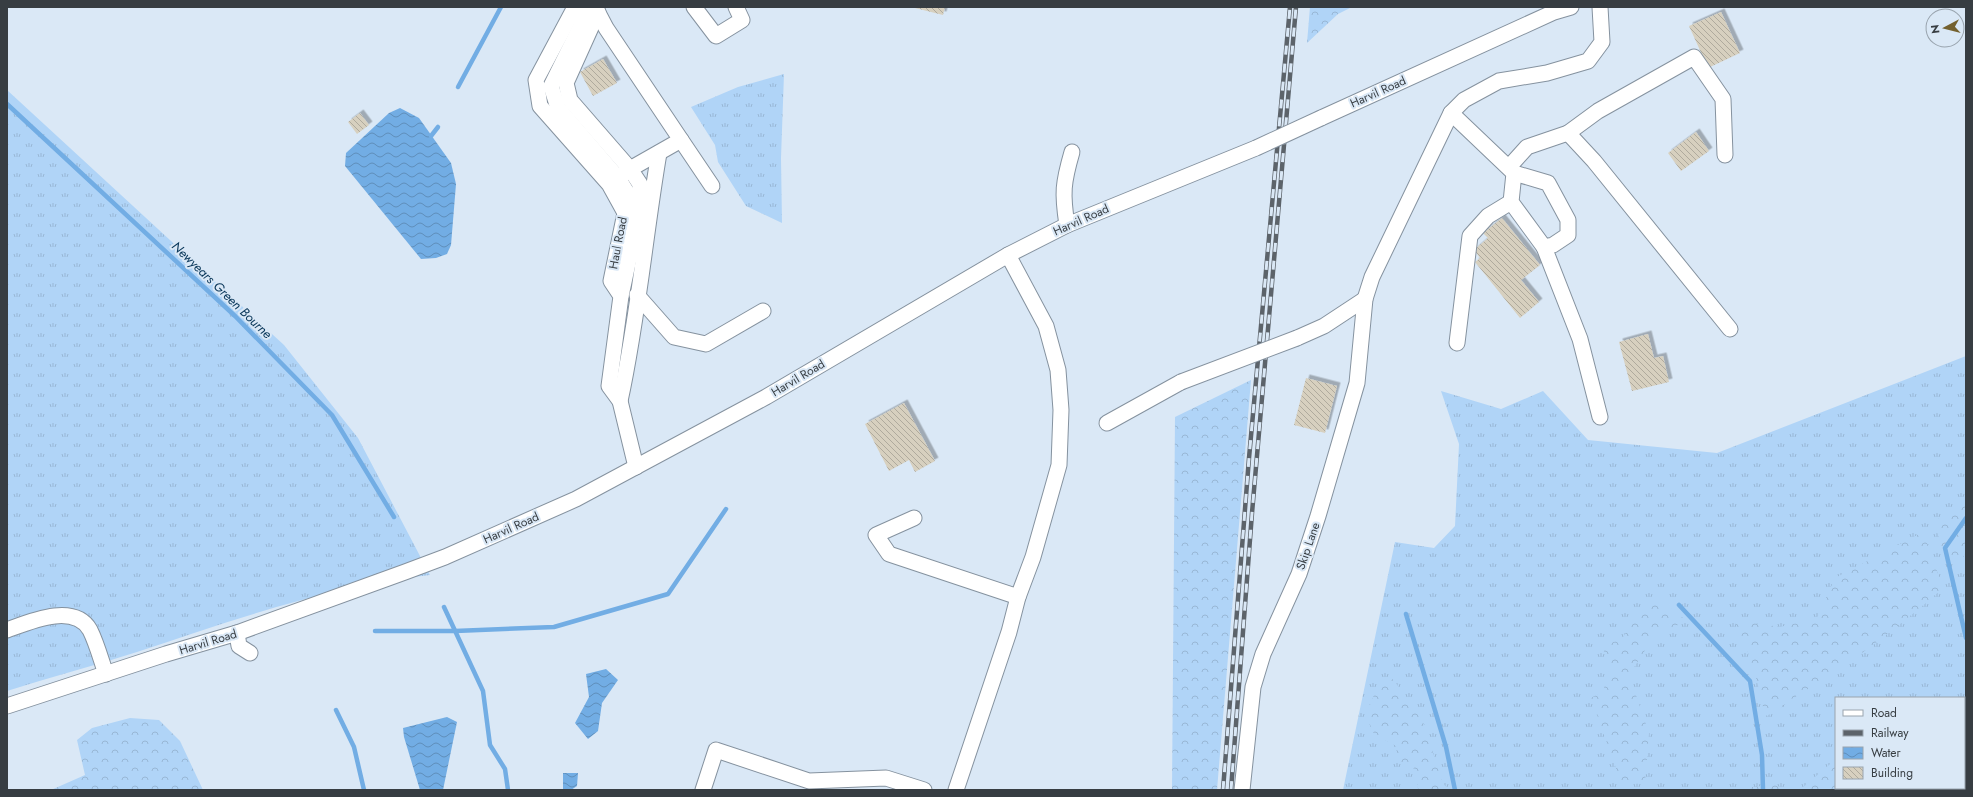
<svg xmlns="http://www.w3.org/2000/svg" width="1973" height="797" viewBox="0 0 1973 797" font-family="Jost,sans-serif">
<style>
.grass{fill:url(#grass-tufts);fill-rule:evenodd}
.forest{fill:url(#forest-crowns)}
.water{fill:url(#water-waves)}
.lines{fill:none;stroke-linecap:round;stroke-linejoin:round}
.stream{stroke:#72ade4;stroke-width:4.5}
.building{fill:url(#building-back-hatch);filter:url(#shadow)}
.minor-casing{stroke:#85929f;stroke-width:17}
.minor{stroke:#fff;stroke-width:15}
.rail-casing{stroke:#5c636a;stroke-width:4.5}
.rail{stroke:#dae8f6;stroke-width:3;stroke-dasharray:9;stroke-linecap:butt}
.minor-bridge-casing{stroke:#85929f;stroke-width:17;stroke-linecap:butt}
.minor-bridge{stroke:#fff;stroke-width:15}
.labels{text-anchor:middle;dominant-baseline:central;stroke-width:4;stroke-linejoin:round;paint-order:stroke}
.street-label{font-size:12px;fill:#373d42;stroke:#dae8f6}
.water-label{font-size:13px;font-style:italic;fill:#073558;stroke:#dae8f6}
</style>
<defs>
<pattern id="grass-tufts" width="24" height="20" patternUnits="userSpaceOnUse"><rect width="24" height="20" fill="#b0d4f7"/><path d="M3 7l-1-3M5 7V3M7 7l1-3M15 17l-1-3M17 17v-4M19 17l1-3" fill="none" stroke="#98b7d5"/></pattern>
<pattern id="forest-crowns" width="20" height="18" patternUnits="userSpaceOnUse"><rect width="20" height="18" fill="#b0d4f7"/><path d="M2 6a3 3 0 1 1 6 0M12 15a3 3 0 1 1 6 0" fill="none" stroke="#98b7d5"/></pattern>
<pattern id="water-waves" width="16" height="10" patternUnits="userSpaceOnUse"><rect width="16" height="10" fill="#72ade4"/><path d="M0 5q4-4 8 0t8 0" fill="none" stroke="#5e8eba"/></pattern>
<pattern id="building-back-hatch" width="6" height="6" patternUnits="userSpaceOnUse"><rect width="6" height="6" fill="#d7d0bf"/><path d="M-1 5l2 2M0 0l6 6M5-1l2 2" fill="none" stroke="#afaa9d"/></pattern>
<filter id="shadow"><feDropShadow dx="3.5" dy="-3.5" stdDeviation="0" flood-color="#0004"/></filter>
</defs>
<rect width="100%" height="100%" fill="#dae8f6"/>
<g class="grass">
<polygon points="784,74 781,158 782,223 746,206 718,162 715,145 691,107 738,87"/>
<path d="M7 90 284 345 358 438 430 575C329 586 233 620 137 652 94 666 50 677 7 691Z"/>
<path d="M1966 356V790H1343L1395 542 1434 548 1455 526 1459 444 1441 391 1501 409 1543 391 1588 440 1717 453ZM1836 698H1964V788H1836Z"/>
</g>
<g class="forest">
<polygon points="1310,7 1352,7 1338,14 1307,43"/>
<polygon points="1251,380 1217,790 1172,790 1175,417"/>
<polygon points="1966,500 1966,553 1958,563 1941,549 1935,521"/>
<path d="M1923 532 1943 588C1897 629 1848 665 1795 697 1782 705 1781 711 1765 716 1758 682 1750 651 1734 620L1780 627 1817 618 1835 578Z"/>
<polygon points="1656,597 1687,621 1655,635 1629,675 1649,733 1645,783 1622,785 1591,698 1603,691 1610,668 1602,646 1622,639 1640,610"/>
<polygon points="1393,679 1423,722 1443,784 1450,790 1418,790 1417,770 1398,761 1396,746 1374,734 1366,715 1376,690"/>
<polygon points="1966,699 1966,790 1800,790 1836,759 1836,788 1964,788 1964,700"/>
<polygon points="130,718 159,720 180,741 203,790 51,790 85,775 77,740 92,728"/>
<polygon points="1775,785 1786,790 1751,790 1752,787"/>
</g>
<g class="water">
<polygon points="400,108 419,118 451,163 456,184 451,245 447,254 436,258 421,259 345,166 346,153 389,113"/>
<polygon points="606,669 618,680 602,703 598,731 588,739 575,723 589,697 586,674"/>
<polygon points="447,717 457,722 443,790 420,790 404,737 403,728"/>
<polygon points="563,773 578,773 577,786 571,790 563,790"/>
</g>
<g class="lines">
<g class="stream">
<polyline points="458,87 501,7"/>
<polyline points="7,104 235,316 332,415 394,517"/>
<polyline points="431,136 438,127"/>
<polyline points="1966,518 1945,548 1966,638"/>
<polyline points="1679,605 1750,681 1762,755 1763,790"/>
<polyline points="444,607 483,691 490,745 505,769 508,790"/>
<polyline points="1406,614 1446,747 1455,790"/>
<polyline points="375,631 455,631 554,627 668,594 726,509"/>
<polyline points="336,710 354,747 364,790"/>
</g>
</g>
<g class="building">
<polygon points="911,7 945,7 943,15"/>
<polygon points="1721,12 1740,53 1708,68 1689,26"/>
<polygon points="603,59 617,83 593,96 580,72"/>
<polygon points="360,113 369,125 357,134 348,122"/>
<polygon points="1696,132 1709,151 1681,171 1668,153"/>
<polygon points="1502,218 1540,265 1521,280 1539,302 1520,318 1475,262 1480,258 1474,250 1488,238 1483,233"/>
<polygon points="1648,334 1654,358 1663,356 1669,382 1632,391 1619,342"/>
<polygon points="1306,378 1337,386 1325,433 1294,425"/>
<polygon points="904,403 935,461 915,472 909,460 889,471 865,424"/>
</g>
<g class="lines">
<defs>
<g id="minor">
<polyline points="575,7 536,80 540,106 609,184 625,213 611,281 621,296 609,386 620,401 636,467"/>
<polyline points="590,7 551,86 558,108 618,178 639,212 621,296"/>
<polyline points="595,7 606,28 681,140 630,169 610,184"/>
<polyline points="694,7 716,36 742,20 736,7"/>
<polyline points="598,12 566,83 570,100 630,169 640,184 639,212"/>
<polyline points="1451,113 1514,173 1511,202 1544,247 1553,245 1568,235 1568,220 1548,183 1514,173"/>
<polyline points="1321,118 1554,12 1571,7"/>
<polyline points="1568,133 1594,161 1730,329"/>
<polyline points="681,140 712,186"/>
<polyline points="1509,167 1527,147 1568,133 1598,111 1694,57 1723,99 1725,155"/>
<path d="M1067 225C1062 193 1063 183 1072 152"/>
<polyline points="1544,247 1580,339 1600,417"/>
<polyline points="637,295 674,337 706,344 763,311"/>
<polyline points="1297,338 1324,326 1365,299"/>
<polyline points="1457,343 1470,236 1488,216 1511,202"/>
<path d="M620 401C638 319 645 235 659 153"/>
<polyline points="1107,423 1181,382"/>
<polyline points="914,518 876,535 889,554 1018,597"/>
<path d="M7 630C29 622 74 602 90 630 97 644 101 660 106 674"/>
<polyline points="237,633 239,646 250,653"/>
<polyline points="7,706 166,654 237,633 405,572 445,557 576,499 766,397 1008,255 1067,225 1256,148"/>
<polyline points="703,790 716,750 809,781 886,778 924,790"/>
<polyline points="956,790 1009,632 1018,597 1033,557 1059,465 1061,410 1058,370 1046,326 1008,255"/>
<polyline points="1242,790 1253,687 1263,654 1299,574 1318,516 1357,383 1365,299 1372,277 1451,113 1464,100 1499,81 1547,73 1588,61 1602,42 1600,7"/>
</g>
</defs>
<use href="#minor" class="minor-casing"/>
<use href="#minor" class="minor"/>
<defs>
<g id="rail">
<polyline points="1223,790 1249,458 1290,7"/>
<polyline points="1231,790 1252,513 1296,7"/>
</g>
</defs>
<use href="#rail" class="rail-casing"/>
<use href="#rail" class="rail"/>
<defs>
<g id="minor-bridge">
<polyline points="1256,148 1321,118"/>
<polyline points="1181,382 1297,338"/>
</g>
</defs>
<use href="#minor-bridge" class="minor-bridge-casing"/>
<use href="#minor-bridge" class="minor-bridge"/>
</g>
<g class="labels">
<g class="street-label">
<text transform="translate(1378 92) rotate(-24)">Harvil Road</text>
<text transform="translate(1081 220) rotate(-24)">Harvil Road</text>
<text transform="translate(618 243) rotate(-79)">Haul Road</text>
<text transform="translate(798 378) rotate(-31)">Harvil Road</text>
<text transform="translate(511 528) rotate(-24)">Harvil Road</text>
<text transform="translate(1308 546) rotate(-71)">Skip Lane</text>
<text transform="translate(208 642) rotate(-17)">Harvil Road</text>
</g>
<g class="water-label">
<text transform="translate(222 290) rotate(44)">Newyears Green Bourne</text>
</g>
</g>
<rect width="1973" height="797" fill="none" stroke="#373d42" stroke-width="16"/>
<rect x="1835" y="697" width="130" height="92" fill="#dae8f6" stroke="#99a4ae"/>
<rect x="1843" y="710" width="20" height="6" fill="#ffffff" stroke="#99a4ae"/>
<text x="1871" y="717" font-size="12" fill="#373d42">Road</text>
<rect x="1843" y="730" width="20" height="6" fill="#5c636a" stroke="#99a4ae"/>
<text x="1871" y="737" font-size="12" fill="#373d42">Railway</text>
<rect x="1843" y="747" width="20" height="12" fill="url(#water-waves)" stroke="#99a4ae"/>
<text x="1871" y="757" font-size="12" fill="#373d42">Water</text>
<rect x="1843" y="767" width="20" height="12" fill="url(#building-back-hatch)" stroke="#99a4ae"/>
<text x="1871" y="777" font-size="12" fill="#373d42">Building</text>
<g transform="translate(1945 28) rotate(263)"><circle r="19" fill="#dae8f6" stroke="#99a4ae"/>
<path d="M0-3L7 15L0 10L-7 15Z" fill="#74612f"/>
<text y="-6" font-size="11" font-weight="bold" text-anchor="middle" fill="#373d42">N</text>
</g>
</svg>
